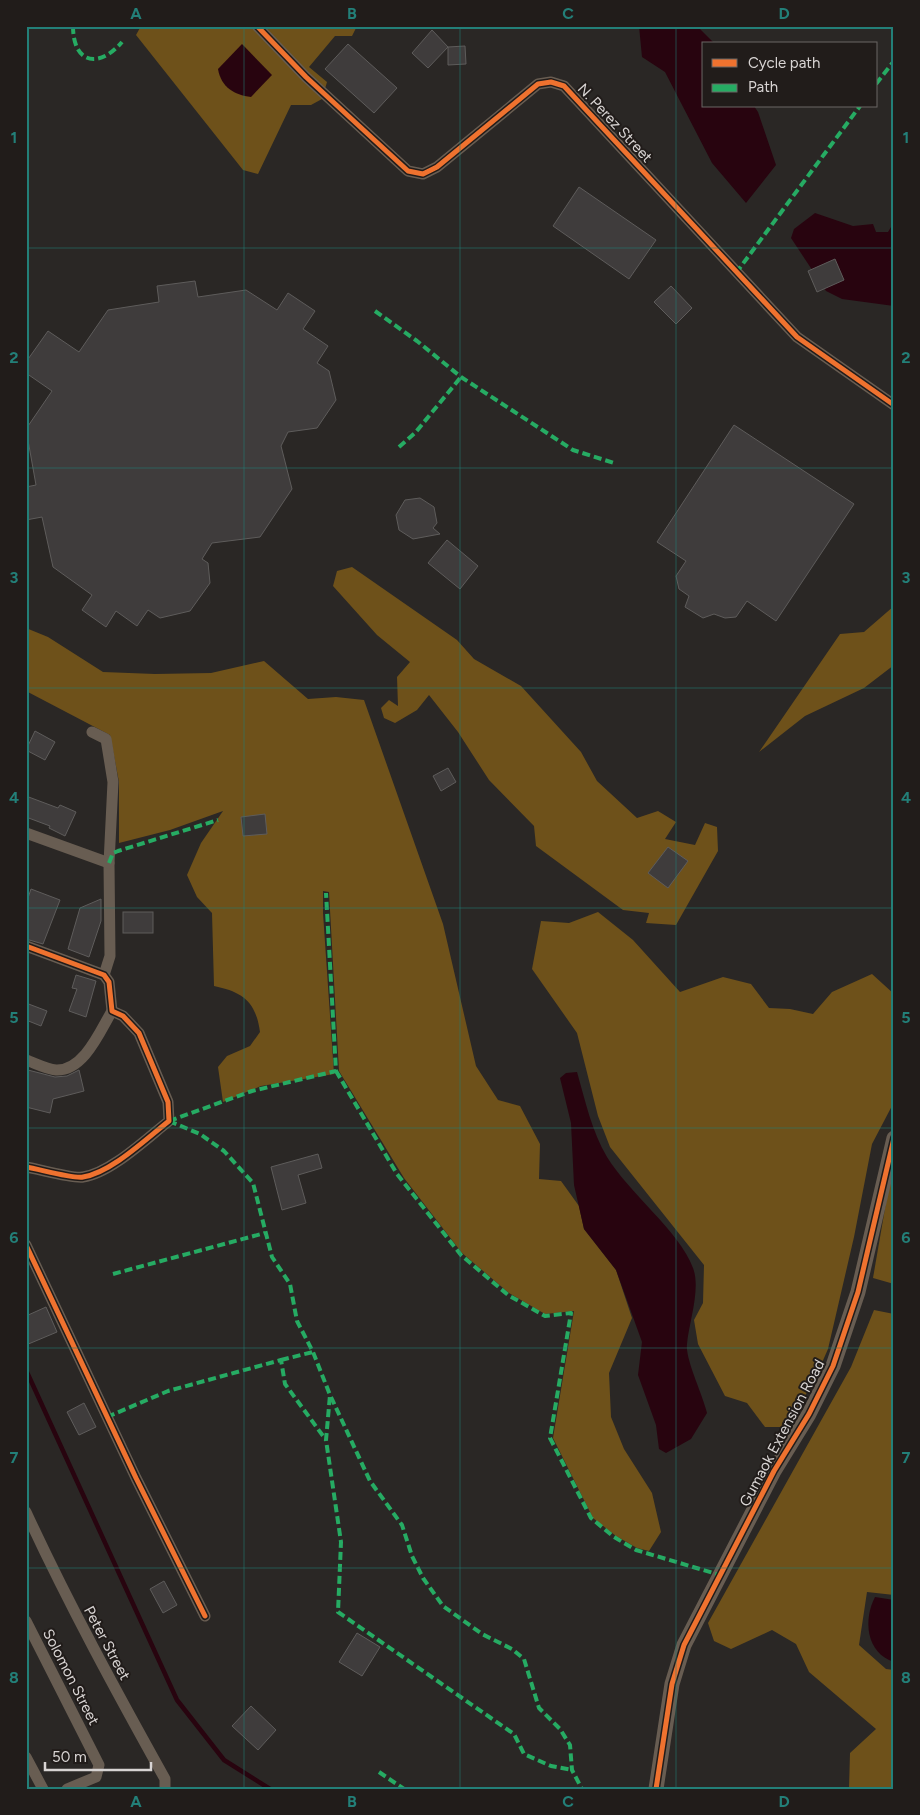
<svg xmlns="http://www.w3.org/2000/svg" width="920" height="1815" viewBox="0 0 920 1815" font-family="Figtree,sans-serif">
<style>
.forest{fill:#6e511a}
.water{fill:#28040f}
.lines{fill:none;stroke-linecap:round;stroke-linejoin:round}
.stream{stroke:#28040f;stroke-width:4.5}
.building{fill:#3f3c3c;stroke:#5e5c5b}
.minor{stroke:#685d52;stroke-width:11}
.tertiary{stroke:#685d52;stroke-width:15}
.quiet{stroke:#26ab63;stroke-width:4;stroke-dasharray:8 4;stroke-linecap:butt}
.cycleway-casing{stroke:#211c1a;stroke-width:8}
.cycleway{stroke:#ef722f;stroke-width:5}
.grid{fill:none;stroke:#237f78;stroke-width:1;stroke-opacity:0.55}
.labels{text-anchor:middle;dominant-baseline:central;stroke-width:4;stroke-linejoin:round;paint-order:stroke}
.street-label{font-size:15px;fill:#d8d4d3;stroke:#211c1a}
.neatline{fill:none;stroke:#237f78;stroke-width:2}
.grid-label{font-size:16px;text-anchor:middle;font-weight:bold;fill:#237f78}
</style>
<rect width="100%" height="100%" fill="#2a2725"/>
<g class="forest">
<polygon points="141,26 357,26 352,36 335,36 309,67 327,82 322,99 311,105 291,105 258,174 243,170 136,35"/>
<polygon points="352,567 457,640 474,659 521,686 581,752 597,781 637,818 658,811 676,822 665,839 695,845 705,823 717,827 718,851 676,925 646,923 649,913 623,910 536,846 534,826 489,780 458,732 429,695 417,710 395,723 384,718 381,708 389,700 398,706 397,677 410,662 377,635 333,586 337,571"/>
<polygon points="894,606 894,665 864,688 805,716 759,752 840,634 864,632"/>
<path d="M26 628 48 637 103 672 155 674 211 673 264 661 308 699 336 697 364 700 443 924 476 1066 498 1100 520 1106 540 1144 539 1179 561 1181 579 1206 584 1229 616 1270 632 1318 609 1373 611 1417 624 1449 652 1493 661 1532 649 1551 637 1548 616 1536 593 1518 553 1438 574 1311 545 1314 509 1293 462 1253 404 1178 339 1071 329 892 323 891V913L334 1074 261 1086 223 1102 218 1067 227 1056 250 1046 260 1032C256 1002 243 992 214 986L212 913 197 897 187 875 201 843 223 811 170 830 119 843V782L110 735 26 691Z"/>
<polygon points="598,912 633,940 680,992 723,977 751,984 769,1008 790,1009 813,1014 832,992 872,974 894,994 894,1102 872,1144 854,1237 828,1349 813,1383 785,1427 765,1427 747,1403 725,1396 698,1344 694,1320 703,1303 704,1265 610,1147 598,1116 577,1033 532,969 541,921 569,923"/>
<polygon points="894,1172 894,1284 873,1278 888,1191"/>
<polygon points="874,1310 894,1314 894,1595 867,1592 859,1645 886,1669 894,1670 894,1789 849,1789 850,1753 876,1729 809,1672 796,1644 772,1630 731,1649 714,1641 708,1623 851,1367"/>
</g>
<g class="water">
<polygon points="639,26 697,26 715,44 704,44 704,106 754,106 758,112 776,165 746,203 712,163 665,72 642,57"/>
<path d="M242 44 272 75 251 97C234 95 221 87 218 69Z"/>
<polygon points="815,213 853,226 873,224 876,232 888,232 894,222 894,306 842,299 826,291 791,238 794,229"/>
<path d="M577 1072C585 1100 592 1132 607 1157 629 1193 679 1231 693 1268 701 1289 689 1322 687 1344 685 1359 703 1395 707 1413L691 1439 666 1453 659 1449 656 1425 638 1375 642 1342 616 1270 584 1229 574 1185 571 1123 560 1078 566 1073Z"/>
<path d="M875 1597 894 1600V1662C866 1653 863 1620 875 1597Z"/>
</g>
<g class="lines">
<polyline class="stream" points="26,1370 177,1700 224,1760 270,1789"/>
</g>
<g class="building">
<polygon points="432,30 448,47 465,46 466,64 448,65 448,47 428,68 412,53"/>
<polygon points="348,44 397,88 374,113 325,69"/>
<polygon points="579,187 656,240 629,279 553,226"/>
<polygon points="835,259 844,280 817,292 808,271"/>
<polygon points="195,281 198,297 246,290 277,310 288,293 315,311 303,329 328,346 317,363 329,371 336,400 317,428 288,432 281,446 292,489 260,537 212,543 202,559 208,563 210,583 190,611 160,618 148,610 137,626 116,611 106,627 82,610 92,595 53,567 42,517 26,520 26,487 36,485 26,429 52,391 26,373 26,362 48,331 79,352 108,310 159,302 157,286"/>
<polygon points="671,286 692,308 676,324 654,302"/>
<polygon points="734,425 854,504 776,621 747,601 736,617 725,618 714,614 703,618 685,607 689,596 679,589 676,576 686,561 657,542"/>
<polygon points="420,498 434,507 437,523 433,528 440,534 413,539 399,530 396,515 405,500"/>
<polygon points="447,540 478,566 460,589 428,563"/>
<polygon points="35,731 55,742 45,760 26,750"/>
<polygon points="448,768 456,782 441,791 433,776"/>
<polygon points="26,796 58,808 60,805 76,812 65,836 49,828 50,826 26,817"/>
<polygon points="265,814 267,834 243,836 241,817"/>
<polygon points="668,847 688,861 668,888 648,873"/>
<polygon points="31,889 60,900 43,944 26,939 26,904"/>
<polygon points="101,899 101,921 89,957 68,949 80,908"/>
<rect x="123" y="912" width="30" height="21"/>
<polygon points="76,975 96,981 86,1017 69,1011 77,989 72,988"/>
<polygon points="26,1003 47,1011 41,1026 26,1020"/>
<polygon points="28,1070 55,1077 67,1076 79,1070 84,1091 53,1099 50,1113 26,1107"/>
<polygon points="318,1154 322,1168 298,1175 306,1203 282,1210 271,1167"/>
<polygon points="46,1307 57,1332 26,1345 26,1316"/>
<polygon points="84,1403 96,1427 79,1435 67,1412"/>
<polygon points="164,1581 177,1605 163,1613 150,1589"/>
<polygon points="357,1633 380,1647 362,1676 339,1662"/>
<polygon points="251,1706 276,1730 258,1750 232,1726"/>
</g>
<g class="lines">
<g class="minor">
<polyline points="257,26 306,77 408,171 423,174 437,167 538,84 551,82 564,86 797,337 894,405"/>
<polyline points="92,732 106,739 113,782 109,863 110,956 104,975"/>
<polyline points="26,833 109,863"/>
<path d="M26 946 104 975 109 982 112 1011 123 1016 139 1033 168 1102 169 1121C147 1138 111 1173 83 1177 73 1179 39 1169 26 1167"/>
<path d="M26 1060C35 1063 46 1069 56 1070 84 1071 100 1031 112 1011"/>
<polyline points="26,1245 136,1478 205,1616"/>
<path d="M26 1512C68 1603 116 1691 165 1779V1789"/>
<polyline points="26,1621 99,1765 96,1777 67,1789"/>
<polyline points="26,1757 43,1789"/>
</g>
<polyline class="tertiary" points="656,1789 672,1684 684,1645 774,1471 809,1414 833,1366 858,1292 894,1138"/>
<g class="quiet">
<path d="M73 26C73 64 99 69 122 42"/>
<polyline points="876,84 894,61"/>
<polyline points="736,273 860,106"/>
<polyline points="375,311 417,341 461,377 573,450 614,463"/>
<polyline points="399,447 415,433 461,377"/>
<polyline points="109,863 113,853 118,851 218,820"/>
<polyline points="336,1071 397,1174 461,1255 508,1295 545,1316 571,1313 550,1438 591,1518 614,1537 636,1550 720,1575"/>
<polyline points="169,1121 200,1134 224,1151 253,1183 272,1257 290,1284 297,1321 313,1352 330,1395 326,1440 341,1542 338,1612 514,1734 524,1754 551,1766 572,1770"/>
<polyline points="169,1121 252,1091 336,1071 326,893"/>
<polyline points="113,1274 265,1233"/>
<polyline points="281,1360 313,1352"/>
<polyline points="331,1397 370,1481 402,1525 412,1556 423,1578 443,1606 482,1634 512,1649 524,1659 539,1708 560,1729 570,1745 572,1770 582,1789"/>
<polyline points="107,1417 168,1391 281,1360 285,1384 326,1440"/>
<polyline points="379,1772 404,1789"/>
</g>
<defs>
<g id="cycleway">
<polyline points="257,26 306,77 408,171 423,174 437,167 538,84 551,82 564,86 797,337 894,405"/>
<path d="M26 946 104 975 109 982 112 1011 123 1016 139 1033 168 1102 169 1121C147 1138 111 1173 83 1177 73 1179 39 1169 26 1167"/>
<polyline points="26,1245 136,1478 205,1616"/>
<polyline points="656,1789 672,1684 684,1645 774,1471 809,1414 833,1366 858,1292 894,1138"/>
</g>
</defs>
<use href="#cycleway" class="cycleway-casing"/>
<use href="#cycleway" class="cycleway"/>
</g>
<path class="grid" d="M244 26V1789M460 26V1789M676 26V1789M26 248H894M26 468H894M26 688H894M26 908H894M26 1128H894M26 1348H894M26 1568H894"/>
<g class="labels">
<g class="street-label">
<text transform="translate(615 123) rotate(47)">N. Perez Street</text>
<text transform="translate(782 1433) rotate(-62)">Gumaok Extension Road</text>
<text transform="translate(107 1643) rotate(62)">Peter Street</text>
<text transform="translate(71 1677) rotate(63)">Solomon Street</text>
</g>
</g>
<rect width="920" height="1815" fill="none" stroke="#211c1a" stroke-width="55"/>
<rect x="702" y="42" width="175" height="65" fill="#211c1a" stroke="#6a6664"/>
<rect x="712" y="59" width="25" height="8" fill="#ef722f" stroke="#6a6664"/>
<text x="748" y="68" font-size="15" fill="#d8d4d3">Cycle path</text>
<rect x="712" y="84" width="25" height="8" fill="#26ab63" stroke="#6a6664"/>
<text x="748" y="92" font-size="15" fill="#d8d4d3">Path</text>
<path d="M45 1762v8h106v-8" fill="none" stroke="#d8d4d3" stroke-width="2.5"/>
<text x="52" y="1762" font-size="15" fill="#d8d4d3" stroke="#211c1a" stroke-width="4" paint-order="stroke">50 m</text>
<rect x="28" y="28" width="864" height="1760" class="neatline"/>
<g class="grid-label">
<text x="136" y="19">A</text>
<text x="352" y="19">B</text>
<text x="568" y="19">C</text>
<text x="784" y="19">D</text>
<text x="14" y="143">1</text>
<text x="906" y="143">1</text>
<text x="14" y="363">2</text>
<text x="906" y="363">2</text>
<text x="14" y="583">3</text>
<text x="906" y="583">3</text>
<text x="14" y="803">4</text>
<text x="906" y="803">4</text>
<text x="14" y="1023">5</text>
<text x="906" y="1023">5</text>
<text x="14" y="1243">6</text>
<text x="906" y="1243">6</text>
<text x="14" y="1463">7</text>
<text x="906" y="1463">7</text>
<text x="14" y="1683">8</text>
<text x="906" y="1683">8</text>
<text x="136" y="1807">A</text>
<text x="352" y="1807">B</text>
<text x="568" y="1807">C</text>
<text x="784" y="1807">D</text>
</g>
</svg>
